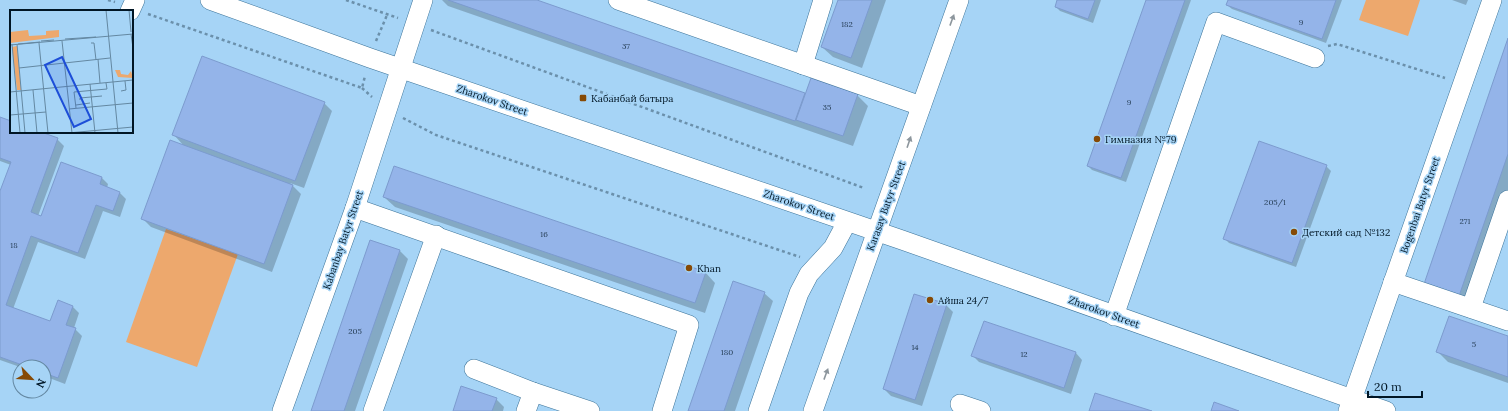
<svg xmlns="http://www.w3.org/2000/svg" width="1508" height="411" viewBox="0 0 1508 411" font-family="Lora,serif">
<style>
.green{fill:#eda86d}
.shadow{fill:#0003}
.building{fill:#94b4e9;stroke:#7c9bce}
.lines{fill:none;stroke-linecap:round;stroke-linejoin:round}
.minor-casing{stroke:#3b7399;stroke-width:20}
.path{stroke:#6b90ab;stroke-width:2.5;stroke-dasharray:3 3;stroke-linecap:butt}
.minor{stroke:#fff;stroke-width:19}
.oneway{fill:#8d969d}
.poi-dot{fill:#864a05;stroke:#a6d4f6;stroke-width:1.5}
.labels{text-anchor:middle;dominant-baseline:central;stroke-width:3;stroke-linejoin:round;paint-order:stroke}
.number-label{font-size:8px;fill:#263e56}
.poi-label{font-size:10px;fill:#011625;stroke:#a6d4f6;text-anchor:start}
.street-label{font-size:10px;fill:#011625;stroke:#a6d4f6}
.inset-road{fill:none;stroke:#6488a2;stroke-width:1}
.view{fill:#1d4ed8;fill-opacity:0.15;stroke:#1d4ed8;stroke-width:2}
.inset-edge{fill:none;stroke:#011625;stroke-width:2}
</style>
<rect width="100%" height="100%" fill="#a6d4f6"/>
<g class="green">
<polygon points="1366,0 1420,0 1408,36 1359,20"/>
<polygon points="166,229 238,254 197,367 126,342"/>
</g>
<g class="shadow">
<polygon points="442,0 534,0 804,94 806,95 857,95 868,106 853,146 448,6"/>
<polygon points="839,0 886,0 862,68 833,57 822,47"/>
<polygon points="1058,0 1101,0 1093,23 1060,11 1056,7"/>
<polygon points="1147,0 1191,0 1126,182 1092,170 1088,166"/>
<polygon points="1229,0 1342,0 1326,43 1232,9 1227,5"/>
<polygon points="1452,0 1468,0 1466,5"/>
<polygon points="1508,41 1508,195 1469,309 1434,297"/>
<polygon points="324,103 332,111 304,188 290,183 301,194 272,272 151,227 142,218 184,146 174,135"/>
<polygon points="0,118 11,122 11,132 38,132 57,139 64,146 38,216 41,217 61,163 102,178 108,184 107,188 120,193 126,199 120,217 103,211 85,259 38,242 13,309 50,322 73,307 79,313 74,328 82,336 65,384 44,376 44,367 20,367 0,360 0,194 11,165 0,161"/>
<polygon points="1326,166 1331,171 1296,267 1229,243 1224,238"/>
<polygon points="384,197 705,272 715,283 705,313 395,207"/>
<polygon points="400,251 408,259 355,411 312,411"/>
<polygon points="764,293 773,301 735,411 689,411"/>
<polygon points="946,305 953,312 922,406 891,396 884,389"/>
<polygon points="984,322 1076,353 1082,360 1071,394 979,362 973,356"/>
<polygon points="1508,337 1508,383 1448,362 1438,352"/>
<polygon points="496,399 504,407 503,411 454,411"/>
</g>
<g class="building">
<polygon points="448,0 537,0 805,93 795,121"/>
<polygon points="838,0 872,0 851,58 821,47"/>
<polygon points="1057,0 1095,0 1088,19 1055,7"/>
<polygon points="1146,0 1185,0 1121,178 1087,166"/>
<polygon points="1228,0 1336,0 1322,39 1226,5"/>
<polygon points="1508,38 1508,154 1458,299 1423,287"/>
<polygon points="202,56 325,102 295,181 172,135"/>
<polygon points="811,78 858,94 843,136 796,120"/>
<polygon points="0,117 11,121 11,132 41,132 58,138 31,212 41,216 61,162 102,177 100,184 120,192 113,211 96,205 78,253 31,236 6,305 50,321 58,300 73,306 66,325 76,328 58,378 44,373 44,367 28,367 0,357 0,191 11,162 0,158"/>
<polygon points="170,140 293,185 264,264 141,219"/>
<polygon points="1259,141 1327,165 1292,263 1223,239"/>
<polygon points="394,166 706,272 695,303 383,197"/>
<polygon points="370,240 400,250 344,411 311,411"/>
<polygon points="733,281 765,292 724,411 688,411"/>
<polygon points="914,294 947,304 915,400 883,389"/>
<polygon points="1449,316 1508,336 1508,377 1436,352"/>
<polygon points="984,321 1076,352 1064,388 971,356"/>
<polygon points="461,386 497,398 492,411 453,411"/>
<polygon points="1095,393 1152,411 1089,411"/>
<polygon points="1214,402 1239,411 1211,411"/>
</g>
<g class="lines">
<defs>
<g id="minor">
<polyline points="210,0 370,58 902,240 1386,411"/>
<polyline points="618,0 921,106"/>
<polyline points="130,11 135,0"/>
<polyline points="803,65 823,0"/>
<polyline points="355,208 689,325 662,411"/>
<polyline points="1393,282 1508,321"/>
<polyline points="1471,308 1508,200"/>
<polyline points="1114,316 1216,22 1315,58"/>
<polyline points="474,369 533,392 526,411"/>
<polyline points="533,392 590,411"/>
<polyline points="960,404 981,411"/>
<polyline points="282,411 355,208 423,0"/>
<polyline points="373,411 436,235"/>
<polyline points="758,411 799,293 809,274 833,248 847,222"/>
<polyline points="813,411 959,0"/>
<polyline points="1348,411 1492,0"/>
</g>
</defs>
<use href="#minor" class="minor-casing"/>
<g class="path">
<polyline points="108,0 115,2"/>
<polyline points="346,0 398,18"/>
<polyline points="148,14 362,88 365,76"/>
<polyline points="431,30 864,188"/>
<polyline points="376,41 387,15"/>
<polyline points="1328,46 1337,44 1445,78"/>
<polyline points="362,88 372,97"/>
<polyline points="403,118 436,135 800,257"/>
</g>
<use href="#minor" class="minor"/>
</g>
<defs><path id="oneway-solid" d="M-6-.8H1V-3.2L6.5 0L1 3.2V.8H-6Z"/></defs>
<g class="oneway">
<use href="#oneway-solid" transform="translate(952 20) rotate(-70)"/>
<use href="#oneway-solid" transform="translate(909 142) rotate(-71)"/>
<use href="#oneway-solid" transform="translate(826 374) rotate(-70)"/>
</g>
<g class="poi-dot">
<rect x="579" y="94" width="8" height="8" rx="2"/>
<circle cx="1097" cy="139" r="4"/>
<circle cx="1294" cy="232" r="4"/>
<circle cx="689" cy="268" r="4"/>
<circle cx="930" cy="300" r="4"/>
</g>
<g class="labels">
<g class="number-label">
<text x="1301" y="22">9</text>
<text x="847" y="24">182</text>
<text x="626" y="46">37</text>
<text x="1129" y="102">9</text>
<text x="827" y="107">35</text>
<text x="1275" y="202">205/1</text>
<text x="1465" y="221">271</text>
<text x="544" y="234">16</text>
<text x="14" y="245">18</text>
<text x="355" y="331">205</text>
<text x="1474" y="344">5</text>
<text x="915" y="347">14</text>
<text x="727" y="352">180</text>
<text x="1024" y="354">12</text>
</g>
<g class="poi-label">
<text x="591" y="98">Кабанбай батыра</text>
<text x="1105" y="139">Гимназия №79</text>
<text x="1302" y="232">Детский сад №132</text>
<text x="697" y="268">Khan</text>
<text x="938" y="300">Айша 24/7</text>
</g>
<g class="street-label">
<text transform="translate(492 100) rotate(19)">Zharokov Street</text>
<text transform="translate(799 205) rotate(19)">Zharokov Street</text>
<text transform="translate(1420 205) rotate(-71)">Bogenbai Batyr Street</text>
<text transform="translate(886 206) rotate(-70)">Karasay Batyr Street</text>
<text transform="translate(343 240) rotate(-71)">Kabanbay Batyr Street</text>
<text transform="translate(1104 312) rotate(20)">Zharokov Street</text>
</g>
</g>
<g transform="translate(10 10)">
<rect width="123" height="123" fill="#a6d4f6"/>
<path d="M18 20 19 26 36 25V21L49 20V27L0 33V22ZM7 36 11 80H7L2 37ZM105 60H110L111 64 118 65 121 61 123 68 108 67Z" fill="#eda86d"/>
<path class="inset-road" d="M96 0 108 123M119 0 121 22M121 24 123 38M55 29 86 27M31 31 44 30M52 31 62 123M29 33 38 123M81 33H84L86 50M2 34 10 123M7 34 15 123M8 34 30 32M0 35 123 24M88 49 90 73M9 58 100 48M80 74 85 123M23 80 27 123M111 81 116 80 115 71M0 82 123 70M70 90V88L92 86M66 95 80 93M66 98 64 82 97 79 96 73M59 99 123 93M0 105 36 102M58 123 123 117"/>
<path class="view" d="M52 47 81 109 64 117 35 55Z"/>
<rect width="123" height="123" class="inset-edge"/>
</g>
<g transform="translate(32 379) rotate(115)"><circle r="19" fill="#a6d4f6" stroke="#6488a2"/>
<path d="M0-3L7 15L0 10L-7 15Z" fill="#864a05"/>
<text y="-6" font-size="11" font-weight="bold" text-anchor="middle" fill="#011625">N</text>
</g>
<path d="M1368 391v6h54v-6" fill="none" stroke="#011625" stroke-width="2"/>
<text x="1374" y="391" font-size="12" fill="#011625" stroke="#a6d4f6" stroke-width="3" paint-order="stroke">20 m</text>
</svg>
